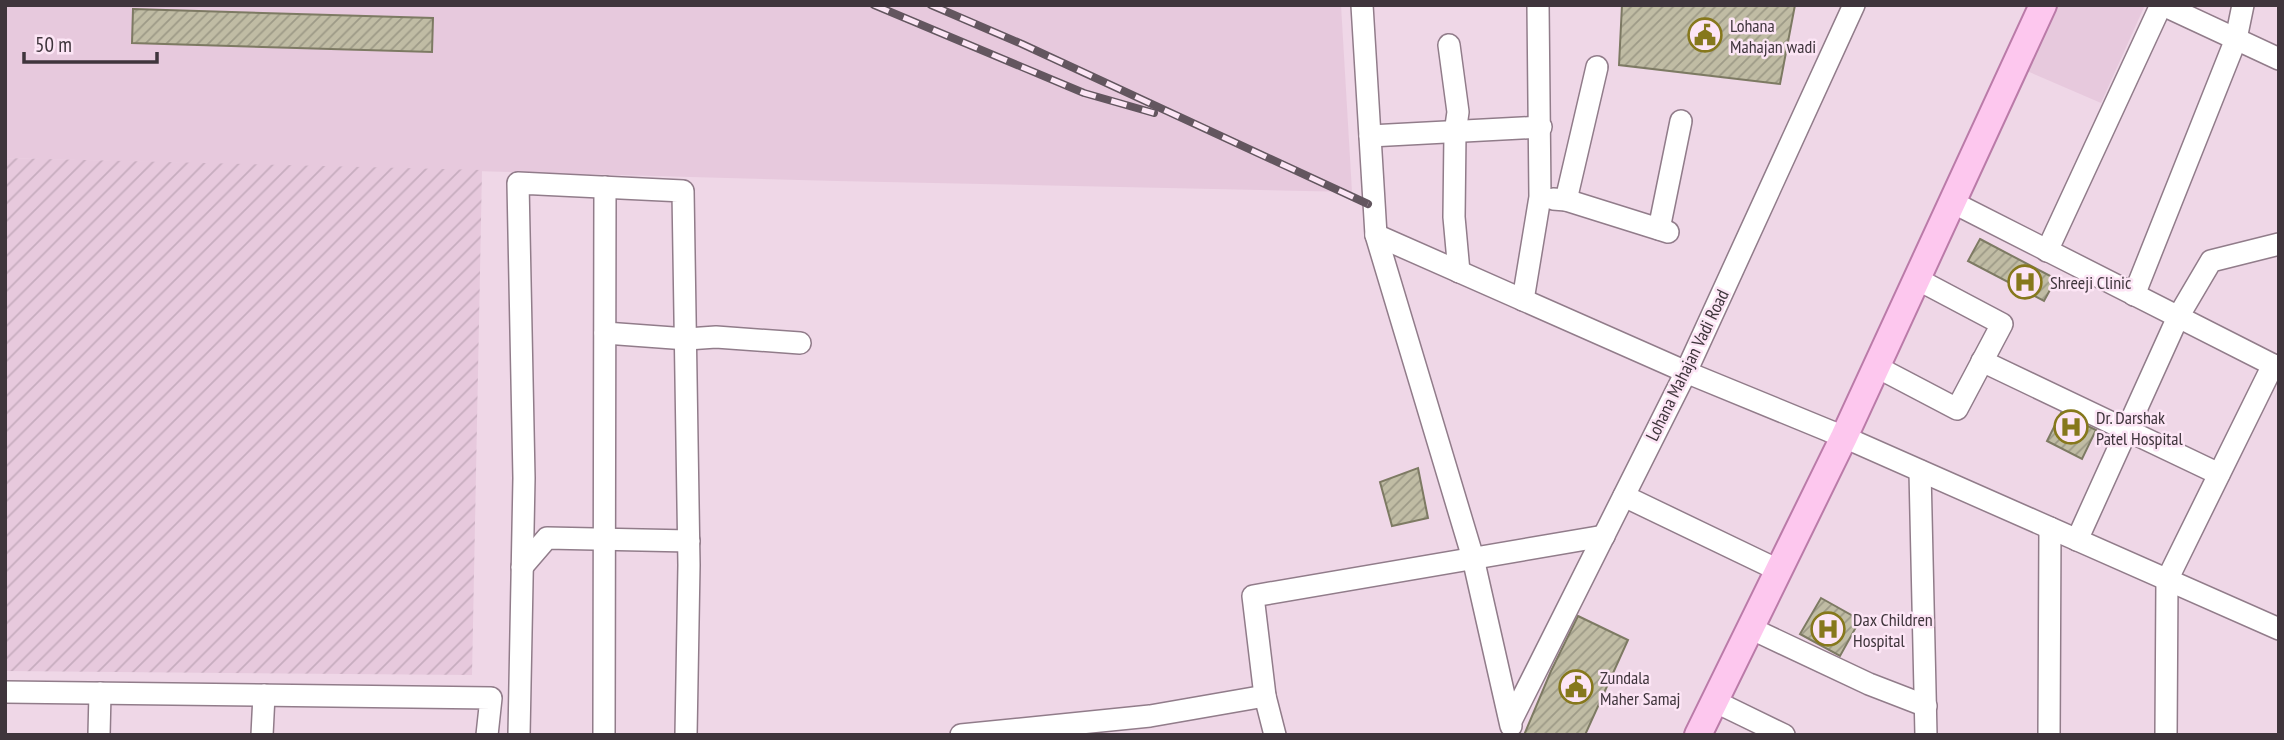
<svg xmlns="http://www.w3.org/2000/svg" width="2284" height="740" viewBox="0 0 2284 740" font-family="'PT Sans Narrow',sans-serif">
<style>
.built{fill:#e7c9dd}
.industrial{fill:url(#industrial-furrows)}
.building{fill:url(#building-hatch);stroke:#7d7a63;stroke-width:2}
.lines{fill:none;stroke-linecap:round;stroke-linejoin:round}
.minor-casing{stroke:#917c8a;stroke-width:24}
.major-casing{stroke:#ba7ba8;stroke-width:30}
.minor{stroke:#fff;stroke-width:21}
.major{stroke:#fdc7ee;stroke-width:26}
.rail-casing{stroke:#63565f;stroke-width:8}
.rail{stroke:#fce5f5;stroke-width:5;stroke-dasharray:16;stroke-linecap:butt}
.labels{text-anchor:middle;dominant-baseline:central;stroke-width:5;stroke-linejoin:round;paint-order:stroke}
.poi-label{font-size:18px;fill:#3f353c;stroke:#fce5f5;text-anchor:start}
.street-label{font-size:18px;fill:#3f353c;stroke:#fce5f5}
</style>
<defs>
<pattern id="industrial-furrows" width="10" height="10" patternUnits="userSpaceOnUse" patternTransform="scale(1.75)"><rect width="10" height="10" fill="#e7c9dd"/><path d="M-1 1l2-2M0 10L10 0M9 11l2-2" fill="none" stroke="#c7adbf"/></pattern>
<pattern id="building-hatch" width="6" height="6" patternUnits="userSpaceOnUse" patternTransform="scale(1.75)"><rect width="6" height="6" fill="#c0bca4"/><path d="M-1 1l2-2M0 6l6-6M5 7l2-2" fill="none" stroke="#9d9a87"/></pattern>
</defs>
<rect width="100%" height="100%" fill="#efd7e7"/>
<g class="built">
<polygon points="5,5 1341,5 1352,192 837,181 5,158"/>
<polygon points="2056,5 2145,5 2101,103 2027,71"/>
</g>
<polygon class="industrial" points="5,158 482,170 472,675 5,671"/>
<g class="building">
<polygon points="1622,5 1795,5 1780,84 1619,65"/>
<polygon points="133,9 433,18 432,52 132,43"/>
<polygon points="1980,239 2056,279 2044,301 1968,261"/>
<polygon points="2061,413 2096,430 2082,459 2047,441"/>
<polygon points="1418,468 1428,518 1392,526 1380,482"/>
<polygon points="1821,598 1860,620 1840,656 1800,634"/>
<polygon points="1578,616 1628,640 1585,735 1524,735 1551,671"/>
</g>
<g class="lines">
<defs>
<g id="minor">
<polyline points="1362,5 1376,235 1473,558 1511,726"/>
<polyline points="2163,5 2279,59"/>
<polyline points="1449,45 1458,112 1455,133 1454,217 1459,272"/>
<polyline points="1370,136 1541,127"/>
<polyline points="1553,199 1566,200 1668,232"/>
<polyline points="1566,200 1597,67"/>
<polyline points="1952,202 2279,368"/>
<polyline points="1659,229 1681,121"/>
<polyline points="1376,235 1693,375 1844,437 2279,629"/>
<polyline points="2047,251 2161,5"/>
<polyline points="2134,295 2236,39 2243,5"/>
<polyline points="1523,300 1540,197 1538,5"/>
<polyline points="605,333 687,339 716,337 800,343"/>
<polyline points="1982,361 2219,474"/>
<polyline points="1877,367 1957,409 2002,324 1917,279"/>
<polyline points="1920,471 1926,735"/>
<polyline points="1624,496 1778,570"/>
<polyline points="2077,540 2178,317 2211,261 2279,244"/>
<polyline points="522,567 547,538 689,541"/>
<polyline points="1750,628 1869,684 1926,706"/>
<polyline points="5,692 491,698 487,735"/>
<polyline points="1265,696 1275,735"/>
<polyline points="1714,701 1784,735"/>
<polyline points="1511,721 1686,372 1854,5"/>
<polyline points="99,735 100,693"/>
<polyline points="262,735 264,695"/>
<polyline points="519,735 524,478 518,183 683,191 689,565 686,735"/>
<polyline points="604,735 605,187"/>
<polyline points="961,735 1150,716 1265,696 1253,596 1604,536"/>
<polyline points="2049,735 2050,528"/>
<polyline points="2166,735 2167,580 2273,365"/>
</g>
<polyline id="major" points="1698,735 1844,437 2043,5"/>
</defs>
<use href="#minor" class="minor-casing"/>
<use href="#major" class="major-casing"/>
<use href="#minor" class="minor"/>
<use href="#major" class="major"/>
<defs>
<g id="rail">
<polyline points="874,5 1084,93 1154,113"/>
<polyline points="931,5 1022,44 1368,204"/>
</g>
</defs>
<use href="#rail" class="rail-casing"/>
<use href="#rail" class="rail"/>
</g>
<defs>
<symbol id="civic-ring" viewBox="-11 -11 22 22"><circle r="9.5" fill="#fce5f5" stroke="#86781c" stroke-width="1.5"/><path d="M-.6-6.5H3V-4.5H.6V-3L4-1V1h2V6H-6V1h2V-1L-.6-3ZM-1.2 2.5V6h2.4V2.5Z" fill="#86781c"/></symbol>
<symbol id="hospital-ring" viewBox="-11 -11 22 22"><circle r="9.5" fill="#fce5f5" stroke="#86781c" stroke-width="1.5"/><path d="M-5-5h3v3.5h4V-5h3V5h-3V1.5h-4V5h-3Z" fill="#86781c"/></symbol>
</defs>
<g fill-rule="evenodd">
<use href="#civic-ring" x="1686" y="16" width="38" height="38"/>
<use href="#hospital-ring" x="2006" y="263" width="38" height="38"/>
<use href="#hospital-ring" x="2052" y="408" width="38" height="38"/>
<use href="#hospital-ring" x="1809" y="610" width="38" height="38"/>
<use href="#civic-ring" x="1557" y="668" width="38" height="38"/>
</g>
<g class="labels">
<g class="poi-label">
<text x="1730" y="25">Lohana<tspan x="1730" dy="21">Mahajan wadi</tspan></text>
<text x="2050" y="282">Shreeji Clinic</text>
<text x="2096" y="417">Dr. Darshak<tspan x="2096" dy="21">Patel Hospital</tspan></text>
<text x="1853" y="619">Dax Children<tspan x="1853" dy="21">Hospital</tspan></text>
<text x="1600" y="677">Zundala<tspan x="1600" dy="21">Maher Samaj</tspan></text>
</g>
<g class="street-label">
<text transform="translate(1687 365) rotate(-64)">Lohana Mahajan Vadi Road</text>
</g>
</g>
<rect width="2284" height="740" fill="none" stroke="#3f353c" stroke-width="14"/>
<path d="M24 52v10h133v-10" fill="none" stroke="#3f353c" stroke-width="3.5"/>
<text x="35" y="52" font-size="21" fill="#3f353c" stroke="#fce5f5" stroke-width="5" paint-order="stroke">50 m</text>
</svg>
